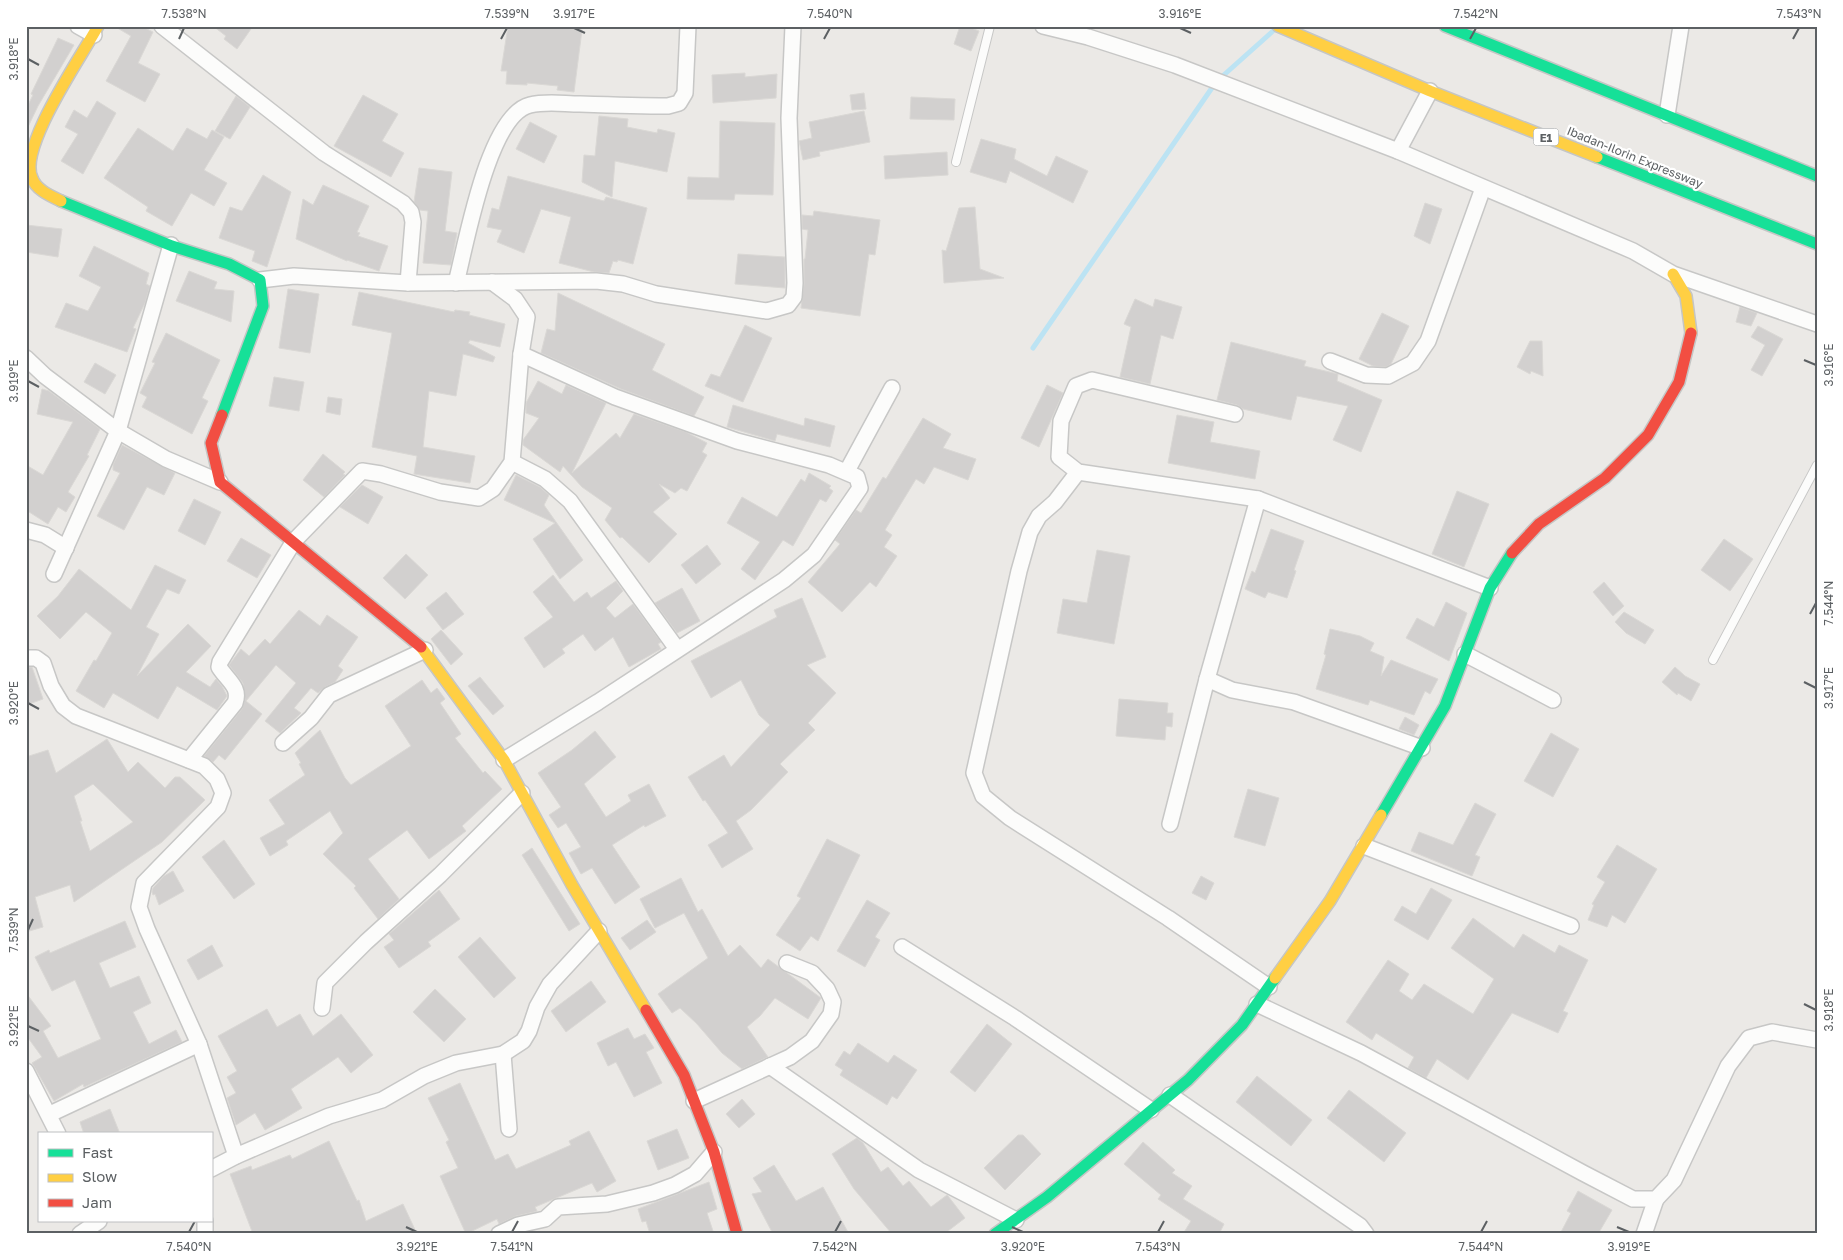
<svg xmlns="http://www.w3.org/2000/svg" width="1843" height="1260" viewBox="0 0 1843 1260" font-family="'Golos Text',sans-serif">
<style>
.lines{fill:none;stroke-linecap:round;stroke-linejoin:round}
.stream{stroke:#bce3f3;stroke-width:5}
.building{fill:#d2d0cf;stroke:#dad8d5;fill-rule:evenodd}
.lane-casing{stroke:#c7c7c6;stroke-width:10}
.street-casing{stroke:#c7c7c6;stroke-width:18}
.fast-casing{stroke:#c5c6c5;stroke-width:14}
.slow-casing{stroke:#c5c6c5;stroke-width:14}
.jam-casing{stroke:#c5c6c5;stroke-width:14}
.lane{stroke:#fcfcfb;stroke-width:8}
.street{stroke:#fcfcfb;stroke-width:15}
.fast{stroke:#16e098;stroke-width:11}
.slow{stroke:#ffcf43;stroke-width:11}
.jam{stroke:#f24e42;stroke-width:11}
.ticks{fill:none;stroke:#5c6063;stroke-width:2}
.labels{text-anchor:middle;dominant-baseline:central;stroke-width:4.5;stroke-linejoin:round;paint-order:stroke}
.shield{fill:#fff;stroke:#8d9092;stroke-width:1}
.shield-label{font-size:11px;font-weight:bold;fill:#5c6063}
.street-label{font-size:12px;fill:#5c6063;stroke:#fff}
.neatline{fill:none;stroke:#5c6063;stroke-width:2}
.ticks-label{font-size:12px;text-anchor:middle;fill:#5c6063}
</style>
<rect width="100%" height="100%" fill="#ebe9e6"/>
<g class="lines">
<polyline class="stream" points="1033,348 1216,82 1273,31"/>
</g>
<g class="building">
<polygon points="114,26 141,26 153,32 138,63 160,74 145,102 106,81 131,36"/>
<polygon points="213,26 253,26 237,49 224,39 226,36"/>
<polygon points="508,26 543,26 582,30 574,92 557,90 558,86 527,83 527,85 506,84 507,71 501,71"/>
<polygon points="960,26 966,26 979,31 971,51 954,44"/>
<polygon points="58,38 74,45 38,106 26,131 26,109 33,95 31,94"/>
<polygon points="745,73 745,77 777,74 776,98 713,103 712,75"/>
<polygon points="864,93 866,109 852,110 850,95"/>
<polygon points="363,95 398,114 382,141 404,153 391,177 334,146"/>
<polygon points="236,96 250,107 230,139 215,131"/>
<polygon points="911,97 955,99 954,120 910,119"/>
<polygon points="97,101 116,113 83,174 61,161 78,134 65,127 74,110 87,118"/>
<polygon points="864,111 870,142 819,152 820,156 803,160 799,141 812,138 809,122"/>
<polygon points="599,116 628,119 627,127 657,133 658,129 675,133 667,172 615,161 612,197 582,182 584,155 595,156"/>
<polygon points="720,121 775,123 773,195 735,194 734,200 687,199 688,177 719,178"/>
<polygon points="530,122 557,136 544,163 516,149"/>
<polygon points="138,128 173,151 187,128 207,139 212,130 224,137 204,170 227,183 214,206 191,193 172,226 146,211 148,207 104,178"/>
<polygon points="981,139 1016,149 1014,159 1047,176 1056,156 1088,171 1073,203 1010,171 1006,183 970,172"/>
<polygon points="947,152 948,175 885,179 884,156"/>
<polygon points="419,168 452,172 445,231 457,233 451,265 423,263 428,211 420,210 414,202"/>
<polygon points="263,175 291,192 267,267 252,261 255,251 219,238 230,207 242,211"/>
<polygon points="508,176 604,201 606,197 647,208 633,264 618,260 617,262 613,261 609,273 594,272 559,263 571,217 541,209 524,253 497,242 502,230 487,227 492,208 499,210"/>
<polygon points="323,185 369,206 357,232 360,233 358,236 388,246 379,271 347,260 347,261 296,239 303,199 313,205"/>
<polygon points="1425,203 1442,209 1430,244 1414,236"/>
<polygon points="975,207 980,269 1004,278 944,283 942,250 946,251 959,208"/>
<polygon points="814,211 880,220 875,255 869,254 860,316 801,308 804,284 804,259 805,259 808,230 802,229 802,215 813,216"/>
<polygon points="26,225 62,229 58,257 26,252"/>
<polygon points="94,246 149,273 146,284 150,286 145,303 133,328 136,329 127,352 55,327 66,303 88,311 101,287 79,276"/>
<polygon points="738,254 785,257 785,288 735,284"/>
<polygon points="189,271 217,282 214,289 234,291 231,322 176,301"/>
<polygon points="288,289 319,294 310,353 279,348"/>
<polygon points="359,292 454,312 455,310 470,312 469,315 505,324 500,347 470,340 468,343 495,357 493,362 463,354 456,396 429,391 423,447 475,456 470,483 414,474 417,456 372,447 392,333 352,325"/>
<polygon points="558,293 665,344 652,370 704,397 694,416 621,389 541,353 547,329 555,331"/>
<polygon points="1135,299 1153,307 1155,299 1182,307 1173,339 1161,335 1150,384 1120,377 1131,327 1124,324"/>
<polygon points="1740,307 1757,313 1751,326 1736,322"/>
<polygon points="1382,313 1409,326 1391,364 1386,367 1373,366 1359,359"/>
<polygon points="745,325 772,338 743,402 705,386 711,374 720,377"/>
<polygon points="1758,326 1783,339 1762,376 1751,370 1765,345 1751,337"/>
<polygon points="166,333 220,360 202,398 208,401 192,434 142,407 147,397 140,393 155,363 152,362"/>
<polygon points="1530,341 1542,341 1543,376 1531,371 1530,374 1517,367"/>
<polygon points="1231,342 1306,361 1304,366 1338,374 1337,381 1382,400 1361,452 1333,440 1348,406 1297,396 1291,420 1243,409 1237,405 1217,400"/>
<polygon points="95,363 116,375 105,394 84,382"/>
<polygon points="274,377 304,382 299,411 269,406"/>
<polygon points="538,381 562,394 566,385 606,403 572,473 616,433 620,438 634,414 686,432 707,443 702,452 707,455 687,491 681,488 675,493 659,484 670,498 653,512 677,534 649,563 622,537 620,538 605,520 612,508 582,487 563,466 560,472 523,445 523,440 539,418 526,413 526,403"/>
<polygon points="1047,385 1063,393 1039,447 1021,438"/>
<polygon points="42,389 49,391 100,429 87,455 89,456 68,492 75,497 66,512 58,507 48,524 26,510 26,465 43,475 73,422 37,414"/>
<polygon points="328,397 342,399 340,415 326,412"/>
<polygon points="733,405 804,426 805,418 835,426 830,447 777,434 775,441 727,427"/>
<polygon points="1177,415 1214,422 1210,442 1260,451 1255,479 1168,463"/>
<polygon points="923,418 951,434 943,448 976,459 968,480 934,467 924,484 916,479 885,530 892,535 884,547 897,556 876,587 870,582 842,612 808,582 840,544 835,540 856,510 861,513 883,477 886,479"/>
<polygon points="122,445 175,473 164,495 147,487 124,530 97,516 120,473 113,470 113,465"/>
<polygon points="323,454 345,472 343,474 345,475 324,497 303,480"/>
<polygon points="809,473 831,486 829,488 833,491 826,502 820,499 793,546 783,540 755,580 741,569 760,542 727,523 742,497 777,517 801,479 805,482"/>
<polygon points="516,475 540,487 549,495 544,505 583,560 560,579 533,539 555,523 504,500"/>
<polygon points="362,485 383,497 368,524 340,507"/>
<polygon points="1457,491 1489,504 1464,567 1432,554"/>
<polygon points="194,499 221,512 205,545 178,531"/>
<polygon points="1271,529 1304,541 1294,570 1296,571 1287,598 1268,592 1265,598 1245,589 1252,571 1255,573"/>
<polygon points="241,538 271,555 257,578 227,561"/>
<polygon points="1724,539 1753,559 1730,591 1701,570"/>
<polygon points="707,545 721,564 696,584 681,565"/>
<polygon points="1097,550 1130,556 1114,644 1057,633 1063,599 1087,603"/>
<polygon points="406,554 428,575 405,599 383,578"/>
<polygon points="155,565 186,580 179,594 167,589 146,627 159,634 137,676 188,624 211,646 186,672 210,687 216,679 222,686 227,696 217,710 177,686 158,719 113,693 104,708 76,691 94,660 96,661 112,633 86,612 60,639 37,616 58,596 79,569 131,610"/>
<polygon points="553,575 574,602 587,592 591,598 616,581 623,591 606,608 615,618 633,604 661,642 658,644 661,649 629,667 613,637 595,651 583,634 562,649 565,653 544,668 524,638 553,617 533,592"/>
<polygon points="1604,582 1624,606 1613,616 1593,592"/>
<polygon points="682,588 700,621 677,633 655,603"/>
<polygon points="446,592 464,614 443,630 426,608"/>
<polygon points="802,598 826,657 807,665 836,693 808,723 815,730 780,764 788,772 751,810 736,821 753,849 722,868 708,845 728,833 705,800 703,801 688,777 724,755 731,767 770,725 759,715 741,680 711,698 691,661 777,617 774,610"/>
<polygon points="1446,602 1467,613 1449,661 1406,638 1417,618 1434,627"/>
<polygon points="299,610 320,626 327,615 358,637 338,666 343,670 335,682 325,687 318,693 311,688 294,708 301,713 280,733 265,721 296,683 276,665 246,701 262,714 225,760 219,755 213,762 204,756 242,709 245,700 243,683 229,665 241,649 249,656 265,639 270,644"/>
<polygon points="1624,612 1654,630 1645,644 1626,633 1615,622"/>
<polygon points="1330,629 1360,636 1374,643 1370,651 1384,657 1381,676 1391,660 1438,679 1430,694 1425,691 1414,715 1370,700 1368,705 1316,689 1326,655 1324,654"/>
<polygon points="441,630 463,654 451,665 431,639"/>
<polygon points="26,667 32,667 43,699 29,704 26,695"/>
<polygon points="1675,667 1685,676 1700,684 1691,701 1678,693 1677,695 1662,682"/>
<polygon points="480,677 504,706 493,715 468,686"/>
<polygon points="422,680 431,693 437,688 445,699 440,703 461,734 455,738 483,773 485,771 502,789 462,826 466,831 429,859 407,830 368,859 399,899 378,919 354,888 356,886 323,854 343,833 330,811 286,841 288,845 270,856 260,838 285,824 269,800 305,775 299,764 301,763 295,753 320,730 345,778 351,785 411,746 385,706"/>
<polygon points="1119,699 1168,703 1167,713 1173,713 1172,727 1166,726 1165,740 1116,736"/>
<polygon points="1405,717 1419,725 1414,735 1399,729"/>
<polygon points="595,731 616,757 584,784 606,817 631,801 628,795 649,784 666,816 645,827 644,825 612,845 640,887 615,904 592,868 581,874 569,853 581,847 566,823 558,828 549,815 561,807 538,773 572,750"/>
<polygon points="1551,733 1579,749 1553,797 1524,781"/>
<path d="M107 739 128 772 138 762 165 788 175 777H180L205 800 162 842 74 902 70 885 35 897 43 927 26 932V757L48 750 56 773ZM93 784 133 822 90 851 80 821H82L74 796Z"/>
<polygon points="1248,789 1279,798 1265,846 1234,837"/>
<polygon points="1475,803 1496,814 1475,855 1480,857 1472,876 1411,851 1419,832 1453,845"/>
<polygon points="827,839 860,855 818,941 811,936 800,951 776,935 801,898 797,896"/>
<polygon points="224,840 255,884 234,899 202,857"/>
<polygon points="1617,845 1657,869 1625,923 1612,915 1607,927 1588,920 1594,905 1592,904 1605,882 1597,877"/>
<polygon points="532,848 580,924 569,931 522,855"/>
<polygon points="173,871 184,891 159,905 155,894 153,895 152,892 153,888 164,876"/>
<polygon points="1201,876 1214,883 1206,900 1192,893"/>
<polygon points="681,878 698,912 702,909 728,956 740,945 761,968 768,959 821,998 808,1019 775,998 760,1016 747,1027 768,1057 742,1069 722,1053 697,1024 680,1008 672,1013 658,994 708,958 684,913 655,928 640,899"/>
<polygon points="1431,888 1452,900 1428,940 1394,920 1402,906 1416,914"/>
<polygon points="439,890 460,919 428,942 431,946 399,968 384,947 394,940 389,934"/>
<polygon points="867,900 890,913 875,937 880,940 865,967 837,951"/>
<polygon points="1473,918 1514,948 1523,934 1555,953 1559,945 1588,960 1563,1011 1568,1013 1558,1033 1512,1013 1468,1080 1437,1059 1426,1078 1408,1068 1414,1057 1376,1033 1372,1040 1346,1022 1388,960 1409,974 1399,991 1412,1000 1424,984 1473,1014 1494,979 1451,948"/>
<polygon points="647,920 656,932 630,950 621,938"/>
<polygon points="125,921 136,947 99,963 110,988 139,976 151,1003 133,1012 149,1044 176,1030 182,1042 84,1087 83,1084 54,1101 32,1063 42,1057 26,1035 26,993 51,1026 43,1031 58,1058 101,1039 75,980 52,991 35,957 49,950 50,953"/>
<polygon points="480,937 516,978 494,998 458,957"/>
<polygon points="212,945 223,966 198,980 187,960"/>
<polygon points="591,981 606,1002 566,1032 551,1011"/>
<polygon points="435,989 466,1019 444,1042 413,1012"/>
<polygon points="267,1009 277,1027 300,1014 313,1036 341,1014 373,1055 351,1073 338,1057 291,1089 302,1108 265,1130 255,1113 236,1125 227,1098 236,1093 227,1077 237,1071 218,1036"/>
<polygon points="987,1024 1012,1044 975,1092 950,1072"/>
<polygon points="628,1028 634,1039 645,1034 654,1048 646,1052 662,1083 634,1097 616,1062 608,1066 597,1043"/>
<polygon points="858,1043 888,1063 894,1055 917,1070 897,1099 892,1096 887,1105 840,1075 843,1070 835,1065 844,1051 850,1055"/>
<polygon points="1257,1076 1312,1120 1291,1146 1236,1102"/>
<polygon points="460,1083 495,1160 508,1154 516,1169 571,1145 569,1141 589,1131 616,1181 597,1192 592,1183 535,1207 537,1211 534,1212 516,1216 499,1224 497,1219 466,1234 440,1176 458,1168 446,1142 449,1140 428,1098"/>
<polygon points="1349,1090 1406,1133 1384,1162 1327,1118"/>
<polygon points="742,1099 755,1114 739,1128 726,1114"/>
<polygon points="110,1109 120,1134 84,1134 80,1122"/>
<polygon points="677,1129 689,1158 658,1170 647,1141"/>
<polygon points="1018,1135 1023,1135 1041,1154 1005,1190 984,1168"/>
<polygon points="857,1138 863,1143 881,1172 888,1167 903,1186 909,1181 931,1207 947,1195 948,1196 965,1218 944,1234 892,1234 854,1189 832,1154"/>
<polygon points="329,1141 357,1201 359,1200 366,1221 403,1204 417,1234 253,1234 230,1174 251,1166 252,1170 290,1155 292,1159"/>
<polygon points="1143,1142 1175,1170 1172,1173 1192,1186 1183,1199 1224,1224 1219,1234 1183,1234 1191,1221 1158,1199 1161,1195 1124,1164"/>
<polygon points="774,1165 796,1201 823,1187 849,1234 773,1234 752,1194 762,1192 753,1178"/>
<polygon points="709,1182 717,1209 707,1213 714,1234 650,1234 646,1221 642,1222 638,1209"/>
<polygon points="1578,1191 1612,1210 1598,1234 1560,1234 1571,1213 1567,1211"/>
</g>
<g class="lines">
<defs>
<g id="lane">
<polyline points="956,162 990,26"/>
<polyline points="1713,660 1817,465"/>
</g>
<g id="street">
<polyline points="78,26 94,35"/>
<polyline points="162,26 324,153 403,203 411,212 413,222 408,283"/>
<polyline points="1043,26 1088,37 1175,65 1398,151 1633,251 1673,274 1817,324"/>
<polyline points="1667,115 1681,26"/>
<polyline points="1398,151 1430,91"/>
<polyline points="260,280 294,276 408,283 596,281 623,284 656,294 767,311 788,305 794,297 795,283 789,118 793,26"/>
<path d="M456 283C466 245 488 115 530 105 546 101 564 104 580 104 609 105 639 106 668 106L679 103 685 93 688 26"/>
<polyline points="26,358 45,376 118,431 166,459 220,482"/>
<polyline points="1330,361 1366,375 1388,376 1413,363 1428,341 1483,188"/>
<polyline points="1235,414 1092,380 1076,386 1061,421 1059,457 1078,472 1258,499 1490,588"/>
<polyline points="512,462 545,479 570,501 677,649"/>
<polyline points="847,471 892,388"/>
<polyline points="1078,472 1055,502 1039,516 1030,532 1019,571 974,773 983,796 1010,818 1168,918 1269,987"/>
<polyline points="26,530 45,535 66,548"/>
<polyline points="54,574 118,431 171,245"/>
<polyline points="1465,654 1553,700"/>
<polyline points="26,658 36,658 43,663 51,686 63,706 76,716 204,766 217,779 223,793 218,807 144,883 139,907 147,929 199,1044 236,1156"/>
<polyline points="1207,679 1232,690 1294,702 1422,748"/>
<polyline points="283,743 311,718 329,695 425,650"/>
<path d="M189 760 235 703C241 687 227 680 219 667L220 662 294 541 362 471 381 474 440 492 479 498 493 489 512 462 521 354 527 317 515 299 492 282"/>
<polyline points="504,760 598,702 784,580 814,555 860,488 857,477 829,465 737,441 615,397 521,354"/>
<polyline points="1170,824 1207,679 1258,499"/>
<polyline points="1364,846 1571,926"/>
<polyline points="902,947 1015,1018 1151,1110"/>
<polyline points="1257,1004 1361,1053 1583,1173 1633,1199 1656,1199 1674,1180 1728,1066 1749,1038 1772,1032 1817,1040"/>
<polyline points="322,1008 325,983 366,942 440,875 522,793"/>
<polyline points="503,1054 509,1129"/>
<polyline points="770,1066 919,1170 1016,1220"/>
<polyline points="26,1071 58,1134"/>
<polyline points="1170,1095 1360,1226 1366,1234"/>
<polyline points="694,1101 790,1057 812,1041 831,1014 833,1002 827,989 812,973 787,963"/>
<polyline points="50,1114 199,1044"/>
<polyline points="211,1169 236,1156 329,1116 382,1100 424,1076 456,1063 503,1054 523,1041 529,1031 537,1007 550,984 599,931"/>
<polyline points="80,1234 99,1221"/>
<polyline points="205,1234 205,1221"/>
<polyline points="499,1234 518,1225 545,1219 558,1207 607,1204 653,1193 675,1185 695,1174 714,1152"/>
<polyline points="1644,1234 1656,1199"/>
</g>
<g id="fast">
<polyline points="1445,26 1817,176"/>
<polyline points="1597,157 1817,244"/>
<polyline points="61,201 172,246 229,264 260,280 263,306 222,415"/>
<polyline points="1381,815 1445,706 1490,588 1512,553"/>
<polyline points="995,1234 1047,1197 1188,1080 1242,1025 1275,978"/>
</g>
<g id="slow">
<polyline points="1278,26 1430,91 1597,157"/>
<path d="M61 201C51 196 36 190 32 178 18 147 82 56 98 26"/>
<polyline points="1673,274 1686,296 1691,333"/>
<polyline points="421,647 504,760 572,885 646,1010"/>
<polyline points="1275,978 1330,901 1381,815"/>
</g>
<g id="jam">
<polyline points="222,415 211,443 220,482 421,647"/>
<polyline points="1512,553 1539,524 1605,478 1648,435 1679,382 1691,333"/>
<polyline points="646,1010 684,1075 714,1152 737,1234"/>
</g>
</defs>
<use href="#lane" class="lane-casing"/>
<use href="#street" class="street-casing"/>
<use href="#fast" class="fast-casing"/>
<use href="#slow" class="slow-casing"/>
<use href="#jam" class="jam-casing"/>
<use href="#lane" class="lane"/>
<use href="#street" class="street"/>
<use href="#fast" class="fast"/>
<use href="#slow" class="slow"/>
<use href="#jam" class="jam"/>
</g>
<path class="ticks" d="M574 28 585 33M1180 28 1191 33M179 39 184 28M501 39 507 28M824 39 830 28M1470 39 1476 28M1793 39 1799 28M28 59 39 65M1804 360 1816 365M28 381 39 387M1810 614 1816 603M1804 682 1816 688M28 703 39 709M28 930 33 919M1804 1004 1816 1010M28 1026 39 1031M406 1227 417 1232M1012 1227 1023 1232M1617 1227 1629 1232M189 1232 195 1221M512 1232 518 1221M835 1232 841 1221M1158 1232 1164 1221M1481 1232 1487 1221"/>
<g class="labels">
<rect class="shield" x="1533.5" y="128.5" width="25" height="17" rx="4"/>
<g class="shield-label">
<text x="1546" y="137">E1</text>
</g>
<g class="street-label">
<text transform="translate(1635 157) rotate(22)">Ibadan-Ilorin Expressway</text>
</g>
</g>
<rect width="1843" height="1260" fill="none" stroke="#ffffff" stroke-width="55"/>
<rect x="38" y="1132" width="175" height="90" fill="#ffffff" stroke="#bebfc1"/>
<rect x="48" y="1149" width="25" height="8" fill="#16e098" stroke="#bebfc1"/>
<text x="82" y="1158" font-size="15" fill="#5c6063">Fast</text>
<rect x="48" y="1174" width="25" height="8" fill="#ffcf43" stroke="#bebfc1"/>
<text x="82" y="1182" font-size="15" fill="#5c6063">Slow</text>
<rect x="48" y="1199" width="25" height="8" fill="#f24e42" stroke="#bebfc1"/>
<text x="82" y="1208" font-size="15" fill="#5c6063">Jam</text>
<rect x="28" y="28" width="1788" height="1204" class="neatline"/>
<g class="ticks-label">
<text x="184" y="18">7.538°N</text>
<text x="507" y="18">7.539°N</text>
<text x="574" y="18">3.917°E</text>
<text x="830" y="18">7.540°N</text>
<text x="1180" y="18">3.916°E</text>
<text x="1476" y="18">7.542°N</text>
<text x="1799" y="18">7.543°N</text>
<text transform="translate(14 59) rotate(-90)" y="4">3.918°E</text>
<text transform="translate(1829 365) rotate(-90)" y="4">3.916°E</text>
<text transform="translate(14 381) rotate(-90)" y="4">3.919°E</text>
<text transform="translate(1829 603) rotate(-90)" y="4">7.544°N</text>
<text transform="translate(1829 688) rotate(-90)" y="4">3.917°E</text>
<text transform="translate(14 703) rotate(-90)" y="4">3.920°E</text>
<text transform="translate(14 930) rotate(-90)" y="4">7.539°N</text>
<text transform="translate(1829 1010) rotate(-90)" y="4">3.918°E</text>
<text transform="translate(14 1026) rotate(-90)" y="4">3.921°E</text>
<text x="189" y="1251">7.540°N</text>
<text x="417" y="1251">3.921°E</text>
<text x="512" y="1251">7.541°N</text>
<text x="835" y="1251">7.542°N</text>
<text x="1023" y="1251">3.920°E</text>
<text x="1158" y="1251">7.543°N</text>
<text x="1481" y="1251">7.544°N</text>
<text x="1629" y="1251">3.919°E</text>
</g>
</svg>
